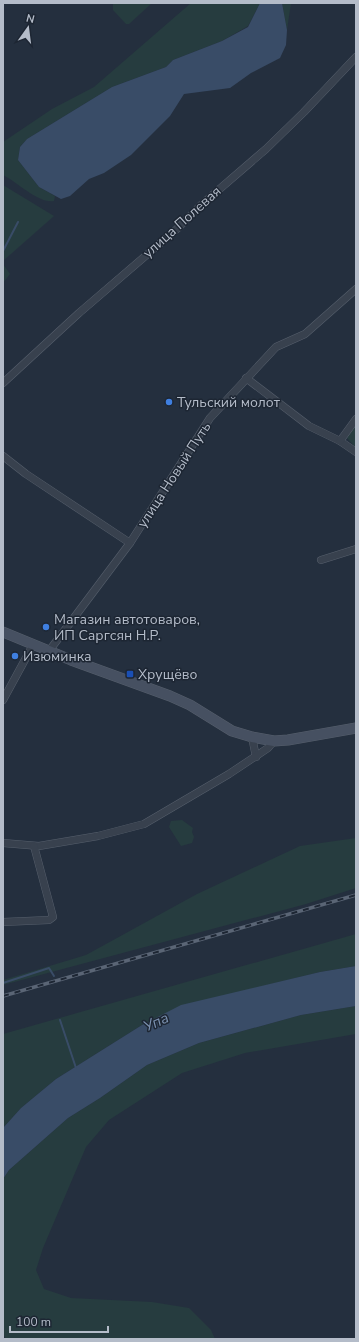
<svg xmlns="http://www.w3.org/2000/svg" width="359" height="1342" viewBox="0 0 359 1342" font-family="'Nunito Sans',sans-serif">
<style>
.green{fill:#263c3f}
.water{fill:#394c67}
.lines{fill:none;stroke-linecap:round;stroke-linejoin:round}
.stream{stroke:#394c67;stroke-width:2}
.street-casing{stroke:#565f6c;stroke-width:8}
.secondary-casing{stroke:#565f6c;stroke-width:11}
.street{stroke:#38414e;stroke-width:7}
.secondary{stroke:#465061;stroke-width:10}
.rail-casing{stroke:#5a6575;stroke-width:3.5}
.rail{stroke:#1d2633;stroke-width:2;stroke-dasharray:6;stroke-linecap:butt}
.shop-dot{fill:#3f7fe0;stroke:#1d2633;stroke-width:1.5}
.transit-dot{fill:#1a4fb4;stroke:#1d2633;stroke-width:1.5}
.labels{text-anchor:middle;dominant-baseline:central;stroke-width:3;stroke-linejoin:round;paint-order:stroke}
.street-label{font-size:14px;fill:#b4bcc9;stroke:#1d2633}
.poi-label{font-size:14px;fill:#b4bcc9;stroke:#1d2633;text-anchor:start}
.water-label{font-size:15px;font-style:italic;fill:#7c92b1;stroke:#1d2633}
</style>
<rect width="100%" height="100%" fill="#242f3e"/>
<g class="green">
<polygon points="113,3 152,3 129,24 126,24 113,10"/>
<path d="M191 3H260L248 26 222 41 173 60 166 67 112 87 27 139 20 147 18 160 39 187 55 196 54 201C39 204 17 182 3 175V142L52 109 94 87Z"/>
<polygon points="282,3 291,3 287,30"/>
<polygon points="3,185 54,216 3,261"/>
<polygon points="3,264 10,274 3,283"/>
<polygon points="356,425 356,448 347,438"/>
<polygon points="182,820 193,828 192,832 194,837 192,843 181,846 169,827 171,821"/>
<polygon points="356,838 356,888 306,904 3,985 3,980 86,955 197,894 300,846"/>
<polygon points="356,934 356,966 320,972 263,986 142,1025 56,1079 21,1108 3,1128 3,1034"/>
<polygon points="356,1006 356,1034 245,1053 182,1073 109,1120 86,1147 43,1248 36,1270 44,1289 71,1298 152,1302 189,1308 211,1330 215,1339 6,1339 3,1334 3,1179 9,1170 68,1118 100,1098 147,1065 199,1043 301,1015"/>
</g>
<g class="water">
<polygon points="260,3 282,3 287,30 286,45 280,58 251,73 230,88 184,94 170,116 131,155 104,173 89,179 70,196 61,199 39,187 18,160 20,147 27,139 112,87 166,67 173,60 222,41 248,27"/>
<polygon points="356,966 356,1006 301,1015 199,1043 147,1065 100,1098 68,1118 9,1170 3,1179 3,1128 21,1108 56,1079 142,1025 181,1005 320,972"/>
</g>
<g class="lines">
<g class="stream">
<polyline points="3,251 18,222"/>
<polyline points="3,983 49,968 54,976"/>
<polyline points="60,1020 76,1068"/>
</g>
<defs>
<g id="street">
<polyline points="246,378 309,426 340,441 356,452"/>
<polyline points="3,383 79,313 178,228 201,205 266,149 304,112 356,57"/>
<polyline points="340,441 356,419"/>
<polyline points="3,456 26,474 130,543"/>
<polyline points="321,560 356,549"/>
<polyline points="49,651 130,543 210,418 276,347 305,334 356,289"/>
<polyline points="3,700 33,645"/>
<polyline points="252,737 256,757"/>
<polyline points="3,843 39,846 98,836 144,824 229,774 268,748 274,741"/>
<polyline points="3,922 49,920 53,917 34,846"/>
</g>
<polyline id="secondary" points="3,632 71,660 170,696 190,705 232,731 252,737 274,741 288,740 356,728"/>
</defs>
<use href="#street" class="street-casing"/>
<use href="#secondary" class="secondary-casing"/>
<use href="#street" class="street"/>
<use href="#secondary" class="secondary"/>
<defs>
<polyline id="rail" points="3,996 356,895"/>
</defs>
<use href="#rail" class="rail-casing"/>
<use href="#rail" class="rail"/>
</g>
<g class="shop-dot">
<circle cx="169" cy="402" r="4"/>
<circle cx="46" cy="627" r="4"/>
<circle cx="15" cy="656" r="4"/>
</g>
<rect class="transit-dot" x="126" y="670" width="8" height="8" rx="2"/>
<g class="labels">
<g class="street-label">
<text transform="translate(182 222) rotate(-42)">улица Полевая</text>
<text transform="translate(174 475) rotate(-57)">улица Новый Путь</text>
</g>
<g class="poi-label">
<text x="177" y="402">Тульский молот</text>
<text x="54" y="619">Магазин автотоваров,<tspan x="54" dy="16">ИП Саргсян Н.Р.</tspan></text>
<text x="23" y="656">Изюминка</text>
<text x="138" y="674">Хрущёво</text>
</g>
<g class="water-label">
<text transform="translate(156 1022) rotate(-24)">Упа</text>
</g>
</g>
<rect width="359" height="1342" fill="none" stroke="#b4bcc9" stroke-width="8"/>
<g transform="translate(28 28) rotate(14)" stroke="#1d2633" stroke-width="3" paint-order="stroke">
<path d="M0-3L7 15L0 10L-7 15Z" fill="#b4bcc9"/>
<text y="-6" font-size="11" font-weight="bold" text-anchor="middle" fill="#b4bcc9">N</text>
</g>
<path d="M10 1326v6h98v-6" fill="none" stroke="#b4bcc9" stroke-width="2"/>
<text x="16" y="1326" font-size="12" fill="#b4bcc9" stroke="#1d2633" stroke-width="3" paint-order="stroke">100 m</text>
</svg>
